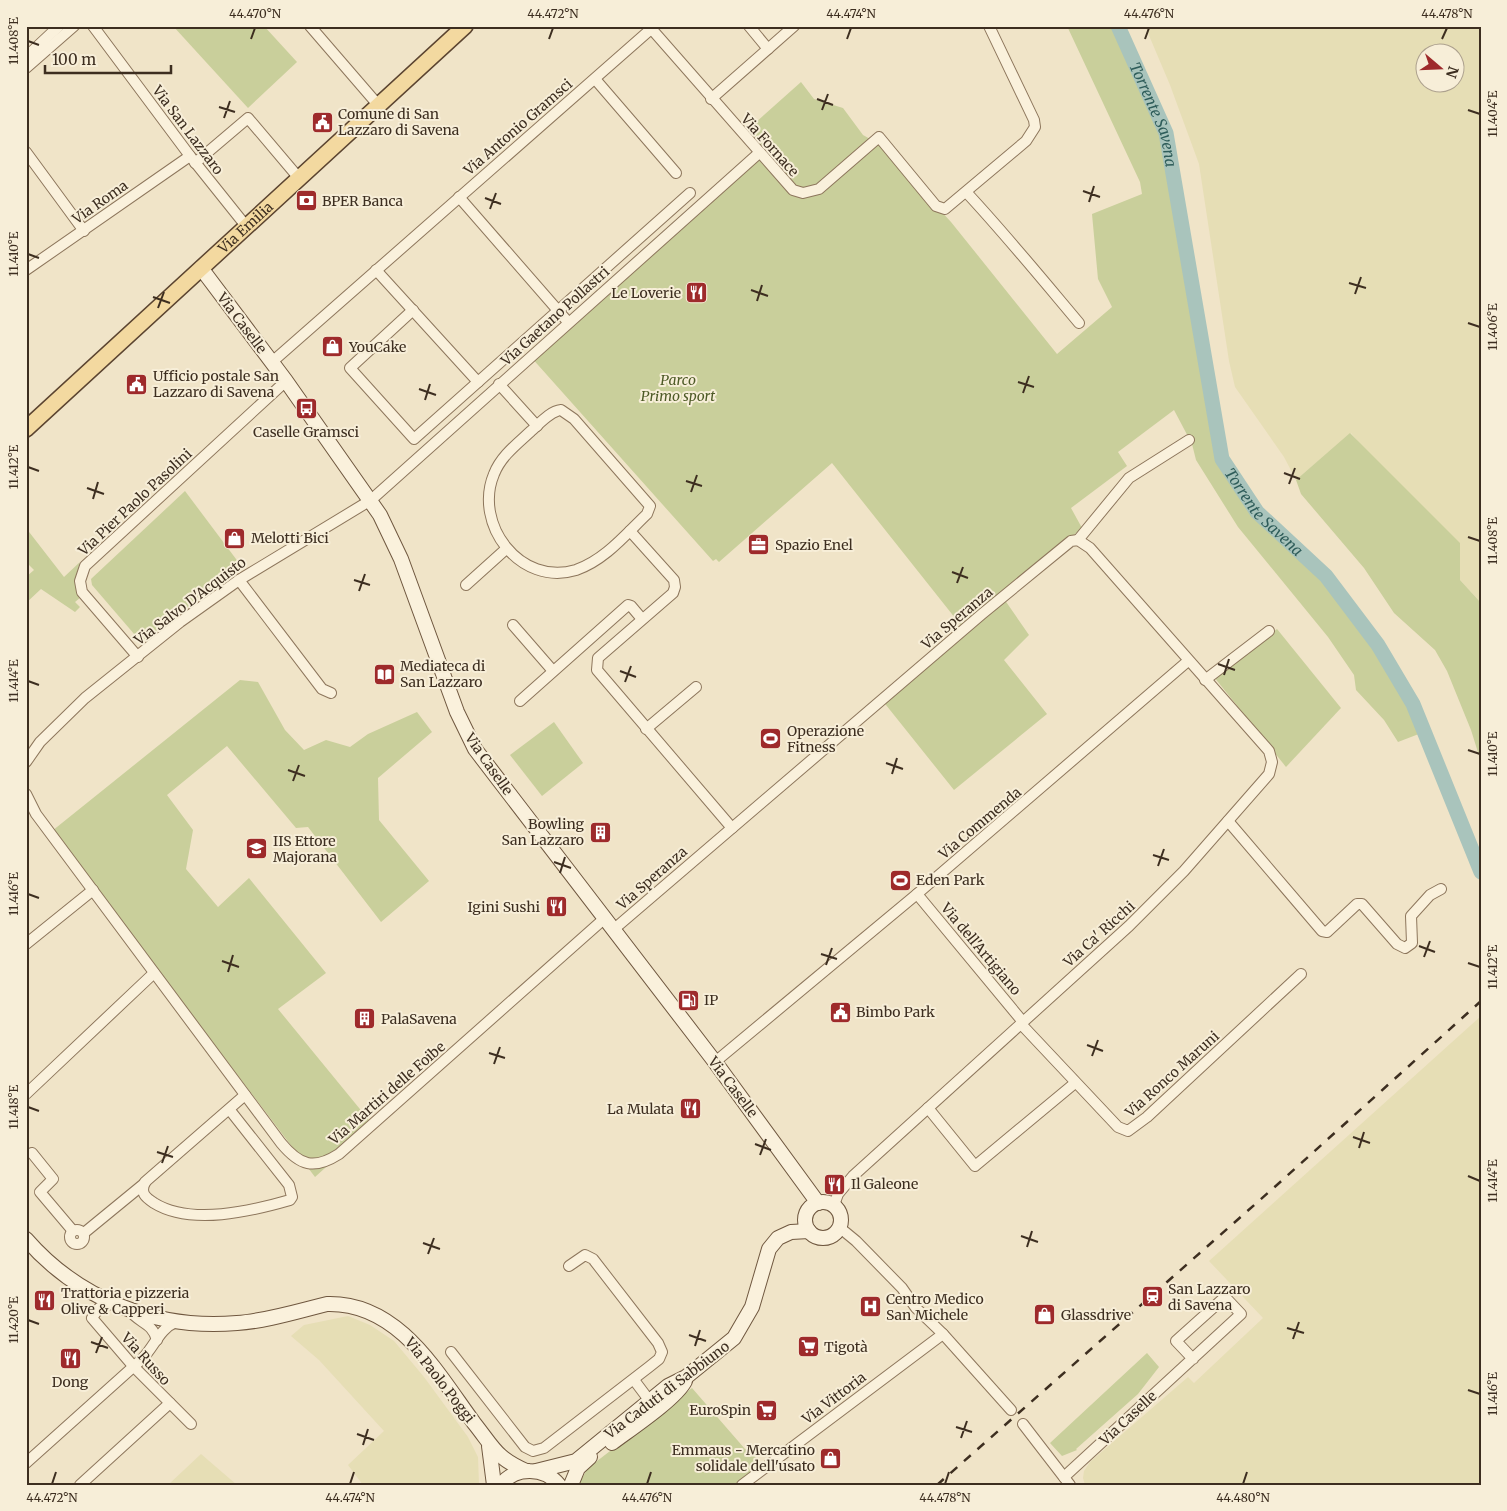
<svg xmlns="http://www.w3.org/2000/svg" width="1507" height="1511" viewBox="0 0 1507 1511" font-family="Merriweather,serif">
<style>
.farmland{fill:#e6deb5;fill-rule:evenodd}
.green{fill:#c9cf9b}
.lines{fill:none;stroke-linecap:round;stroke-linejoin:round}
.river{stroke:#a9c4bc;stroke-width:15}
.street-casing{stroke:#8d765c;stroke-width:12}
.secondary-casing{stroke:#6f573f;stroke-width:16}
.primary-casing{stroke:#5b4430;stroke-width:18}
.street{stroke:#faf1dc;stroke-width:10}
.secondary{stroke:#faf1dc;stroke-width:14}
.primary{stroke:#f3d9a0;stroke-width:15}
.rail{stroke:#3d2e20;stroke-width:2.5;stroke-dasharray:9 9;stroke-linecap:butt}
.ticks{fill:none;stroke:#3d2e20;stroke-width:2}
.labels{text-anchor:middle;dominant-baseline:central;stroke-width:4;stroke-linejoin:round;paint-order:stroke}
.poi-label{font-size:14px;fill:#3d2e20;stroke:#f7eed8;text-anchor:start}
.street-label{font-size:14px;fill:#3d2e20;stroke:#f7eed8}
.park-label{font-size:14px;font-style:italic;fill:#4d5a26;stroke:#f7eed8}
.water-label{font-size:15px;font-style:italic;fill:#2f5d5a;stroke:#f7eed8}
.neatline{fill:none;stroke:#3d2e20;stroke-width:2}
.ticks-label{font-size:12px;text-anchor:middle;fill:#3d2e20}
</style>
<rect width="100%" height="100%" fill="#f0e4c8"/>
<g class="farmland">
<path d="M1145 26H1481V603L1460 580 1459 563 1351 433 1296 480 1284 457 1235 387 1229 361 1199 164 1170 85ZM1424 52H1454V82H1424Z"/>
<polygon points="1481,1016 1481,1485 1085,1485 1083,1478 1084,1471 1090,1462 1188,1377 1194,1383 1263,1318 1209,1261"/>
<polygon points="348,1316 370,1325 394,1341 424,1377 468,1437 478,1457 479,1485 363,1485 348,1465 384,1431 319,1360 291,1336 304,1325"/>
<polygon points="201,1454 237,1485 168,1485"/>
</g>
<g class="green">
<polygon points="173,26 264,26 297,62 248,108"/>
<polygon points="1067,26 1118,26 1166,133 1222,459 1256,512 1326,576 1378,645 1413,704 1424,732 1398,742 1384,720 1356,690 1354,675 1328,637 1238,527 1196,460 1192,444 1174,410 1118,452 1127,466 1071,508 1082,528 1002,596 1029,635 1004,660 1047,714 954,790 882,700 963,628 832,463 719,562 716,559 713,561 530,356 762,151 745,132 801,82 814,99 843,108 863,135 879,144 951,222 1057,354 1112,307 1098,279 1092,214 1142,194 1140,182"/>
<polygon points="1350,433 1460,543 1460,580 1481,603 1481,762 1471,730 1447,671 1435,650 1394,613 1364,568 1301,494 1296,480"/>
<polygon points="185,491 242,567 141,642 92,585 91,579"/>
<path d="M26 528 64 577 80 562C76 576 74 584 81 597L75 602 80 607 75 612 41 589 26 603V577L34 570 26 562Z"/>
<polygon points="1277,629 1341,708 1286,767 1214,677"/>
<polygon points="240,680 258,682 285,730 304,750 326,740 350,747 368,734 417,712 432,732 378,778 379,820 429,881 381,922 308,827 296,828 227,746 167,795 193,830 186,869 218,907 249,878 326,973 278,1009 373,1125 315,1177 52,831"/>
<polygon points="554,722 583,763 542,796 510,755"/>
<polygon points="1147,1353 1159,1367 1138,1394 1076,1449 1077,1450 1062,1456 1050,1443"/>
<polygon points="692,1388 745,1449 751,1450 763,1470 741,1485 578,1485 588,1468"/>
</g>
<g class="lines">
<path class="river" id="s1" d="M1118 26 1166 133 1222 459 1257 512 1326 576 1378 645 1413 704 1481 872"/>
<defs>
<g id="street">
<polyline points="93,26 190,156 246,226"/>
<polyline points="310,26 379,106"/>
<polyline points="649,26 793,190 803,193 819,189 879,137 936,206 945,209 1026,141 1035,127 1034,120 989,26"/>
<polyline points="749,26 768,49"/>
<polyline points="26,57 59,26"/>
<polyline points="26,68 74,26"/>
<polyline points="595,79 676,173"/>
<polyline points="711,99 794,26"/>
<polyline points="26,152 84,231"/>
<polyline points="195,163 248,118 298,177"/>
<path d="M967 193C1006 235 1042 279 1079 323"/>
<polyline points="459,197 568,322"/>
<polyline points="26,270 190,156"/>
<polyline points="376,270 478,382"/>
<polyline points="413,310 350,368 414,439 690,193"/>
<polyline points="272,362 651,29"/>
<polyline points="499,384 537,426"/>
<path d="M561 410 574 419 650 506 647 514C626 534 605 560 576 570 520 587 473 524 494 474 501 456 517 444 531 431 539 424 550 411 561 410Z"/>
<polyline points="630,531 674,580 675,587 673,593 598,658 597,670 732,828"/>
<polyline points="1078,540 1129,478 1189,440"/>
<polyline points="239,580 322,689 331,693"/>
<polyline points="466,585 506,549"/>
<polyline points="513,625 553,671"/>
<polyline points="138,657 82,592 80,581 85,566 286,381"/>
<polyline points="1205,680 1269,631"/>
<polyline points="520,701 628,605 631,606 642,619"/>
<polyline points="646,729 696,687"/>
<polyline points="26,762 40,742 85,698 180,622 239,580 371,500 759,153"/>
<path d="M26 794 36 814 281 1143C300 1166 314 1170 339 1154L605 918"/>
<polyline points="1228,821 1322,931 1327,932 1357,904 1362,904 1397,944 1405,948 1412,943 1411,916 1430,895 1441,889"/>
<polyline points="917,894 1023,1022"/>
<polyline points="613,930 982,614 1071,541 1078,540 1090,548 1269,751 1272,762 1269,774 1184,871 1129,926 853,1176 838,1194 834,1205"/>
<polyline points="26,944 93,890"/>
<polyline points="1021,1024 1118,1127 1128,1131 1147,1117 1301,974"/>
<polyline points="715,1062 917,894 1188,661"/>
<polyline points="26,1094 154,973"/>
<polyline points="928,1108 975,1166 1075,1083"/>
<path d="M229 1109 289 1185 292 1197 290 1200C252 1211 191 1226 154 1203 145 1197 140 1193 145 1182L245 1095"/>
<polyline points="32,1153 53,1179 40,1192 73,1231"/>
<polyline points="839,1227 856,1241 902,1288 916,1308 943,1334 1011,1410"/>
<circle cx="77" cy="1237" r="7"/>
<polyline points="84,1233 145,1183"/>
<polyline points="99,1308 92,1318 134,1367 191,1424"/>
<path d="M129 1310C140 1324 152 1322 157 1340"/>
<polyline points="451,1352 525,1447 533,1451 544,1448 649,1367 659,1359 662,1352 658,1343 593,1259 585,1255 569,1266"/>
<polyline points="634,1380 649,1400"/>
<polyline points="1023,1424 1070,1485"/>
<path d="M26 1463 142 1359C155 1346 159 1329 176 1322"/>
<polyline points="1064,1477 1241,1314 1225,1297 1176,1341 1193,1359"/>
<polyline points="80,1485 170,1403"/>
<polyline points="742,1485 943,1334"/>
</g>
<g id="secondary">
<polyline points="201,268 286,381 380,515 401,559 457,712 475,749 715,1062 818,1203"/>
<circle cx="823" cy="1220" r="18"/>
<path d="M26 1239C79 1300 157 1330 237 1323 267 1321 298 1311 327 1304 399 1302 437 1373 474 1423 494 1448 495 1457 526 1471"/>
<path d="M612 1443C629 1430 676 1399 685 1381"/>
<polyline points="489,1446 494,1485"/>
<polyline points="536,1471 576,1461 668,1386 686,1377 734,1338 752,1307 769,1249 778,1238 791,1232 809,1231"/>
<path d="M501 1485C515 1466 545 1467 559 1485"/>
<polyline points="571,1485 578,1468 590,1457"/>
</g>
<g id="primary">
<path id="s2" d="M26 429 465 26"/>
</g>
</defs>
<use href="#street" class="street-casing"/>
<use href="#secondary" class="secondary-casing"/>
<use href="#primary" class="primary-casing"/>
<use href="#street" class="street"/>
<use href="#secondary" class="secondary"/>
<use href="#primary" class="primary"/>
<polyline class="rail" points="937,1485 1278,1184 1481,1001"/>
</g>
<path class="ticks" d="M251 39 255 28M549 39 553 28M847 39 851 28M1145 39 1149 28M1442 39 1447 28M28 41 39 45M817 99 833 105M219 107 235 112M822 110 828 94M1468 110 1480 114M224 118 230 101M1083 191 1100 197M485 198 501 204M1089 202 1094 186M490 209 496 193M28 254 39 258M1349 283 1366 288M751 290 768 296M1355 294 1361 277M153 297 170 303M757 301 762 285M158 308 164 292M1468 323 1480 327M1018 382 1034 387M419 389 436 395M1023 393 1029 376M425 400 430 384M28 467 39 471M1284 473 1300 479M686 481 702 486M1289 484 1295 468M87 488 104 494M691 492 697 475M93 499 98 482M1468 537 1480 541M952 572 968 578M354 580 370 585M957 583 963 567M359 591 365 574M1218 664 1235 670M620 671 636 677M1224 675 1229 659M28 681 39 685M625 682 631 666M1468 750 1480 754M886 763 903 769M288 770 305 776M892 774 897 758M293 781 299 765M1153 855 1169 860M554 862 571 868M1158 866 1164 849M560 873 565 857M28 894 39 898M1419 946 1435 952M821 954 837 959M1424 957 1430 941M222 961 239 967M1468 963 1480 967M826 965 832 948M228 972 233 955M1087 1045 1103 1051M489 1053 505 1058M1092 1056 1098 1040M494 1064 500 1047M28 1107 39 1111M1353 1137 1370 1143M755 1144 771 1150M1359 1148 1364 1132M157 1152 173 1157M760 1155 766 1139M162 1163 168 1146M1468 1176 1480 1181M1021 1236 1038 1242M423 1243 440 1249M1027 1247 1032 1231M428 1254 434 1238M28 1320 39 1324M1287 1328 1304 1333M689 1335 706 1341M1293 1339 1299 1322M91 1342 108 1348M695 1346 700 1330M96 1353 102 1337M1468 1390 1480 1394M956 1427 972 1432M357 1434 374 1440M961 1438 967 1421M363 1445 368 1429M52 1484 56 1472M350 1484 354 1472M647 1484 651 1472M945 1484 949 1472M1243 1484 1247 1472"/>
<defs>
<symbol id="civic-square" viewBox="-11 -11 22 22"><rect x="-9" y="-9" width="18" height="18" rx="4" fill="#9e2a2b" stroke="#f7eed8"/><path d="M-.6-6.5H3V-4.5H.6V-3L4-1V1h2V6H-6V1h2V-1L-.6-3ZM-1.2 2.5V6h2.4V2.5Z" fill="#fff"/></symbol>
<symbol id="bank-square" viewBox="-11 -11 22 22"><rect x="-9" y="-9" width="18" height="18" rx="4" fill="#9e2a2b" stroke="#f7eed8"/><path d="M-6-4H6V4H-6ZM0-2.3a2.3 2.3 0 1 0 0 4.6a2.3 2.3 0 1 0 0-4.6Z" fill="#fff"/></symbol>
<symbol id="restaurant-square" viewBox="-11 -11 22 22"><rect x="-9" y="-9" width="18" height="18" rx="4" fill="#9e2a2b" stroke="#f7eed8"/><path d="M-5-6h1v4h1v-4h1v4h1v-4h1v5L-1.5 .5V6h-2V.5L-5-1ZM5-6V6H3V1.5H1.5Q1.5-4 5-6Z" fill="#fff"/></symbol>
<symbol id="shop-square" viewBox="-11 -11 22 22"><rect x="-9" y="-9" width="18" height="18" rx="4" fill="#9e2a2b" stroke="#f7eed8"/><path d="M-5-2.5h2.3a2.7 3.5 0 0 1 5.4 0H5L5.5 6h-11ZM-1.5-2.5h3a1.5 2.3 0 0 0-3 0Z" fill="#fff"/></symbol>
<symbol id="bus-square" viewBox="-11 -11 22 22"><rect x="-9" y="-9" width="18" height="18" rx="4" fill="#9e2a2b" stroke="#f7eed8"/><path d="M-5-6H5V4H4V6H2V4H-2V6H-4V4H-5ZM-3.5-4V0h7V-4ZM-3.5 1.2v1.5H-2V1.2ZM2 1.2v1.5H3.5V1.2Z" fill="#fff"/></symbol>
<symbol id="office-square" viewBox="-11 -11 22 22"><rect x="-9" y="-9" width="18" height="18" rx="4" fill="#9e2a2b" stroke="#f7eed8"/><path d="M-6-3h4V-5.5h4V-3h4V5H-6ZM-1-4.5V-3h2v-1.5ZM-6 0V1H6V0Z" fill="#fff"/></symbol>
<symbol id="library-square" viewBox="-11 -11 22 22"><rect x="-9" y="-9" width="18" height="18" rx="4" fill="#9e2a2b" stroke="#f7eed8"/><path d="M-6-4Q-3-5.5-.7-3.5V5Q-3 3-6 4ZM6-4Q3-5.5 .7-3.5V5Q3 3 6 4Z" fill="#fff"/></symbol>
<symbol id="stadium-square" viewBox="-11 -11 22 22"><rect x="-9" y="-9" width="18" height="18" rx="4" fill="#9e2a2b" stroke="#f7eed8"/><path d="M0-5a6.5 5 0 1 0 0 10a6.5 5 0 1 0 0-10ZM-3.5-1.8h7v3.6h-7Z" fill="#fff"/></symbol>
<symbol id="building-square" viewBox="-11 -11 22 22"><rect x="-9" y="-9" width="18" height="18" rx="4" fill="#9e2a2b" stroke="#f7eed8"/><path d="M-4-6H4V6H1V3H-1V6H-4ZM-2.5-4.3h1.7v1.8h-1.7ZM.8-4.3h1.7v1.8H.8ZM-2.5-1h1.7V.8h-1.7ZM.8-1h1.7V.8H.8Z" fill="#fff"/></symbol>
<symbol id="school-square" viewBox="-11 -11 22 22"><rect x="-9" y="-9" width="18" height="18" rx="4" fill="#9e2a2b" stroke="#f7eed8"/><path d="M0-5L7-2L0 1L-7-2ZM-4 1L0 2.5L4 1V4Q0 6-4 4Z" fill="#fff"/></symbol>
<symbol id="fuel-square" viewBox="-11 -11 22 22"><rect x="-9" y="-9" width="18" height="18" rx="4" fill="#9e2a2b" stroke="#f7eed8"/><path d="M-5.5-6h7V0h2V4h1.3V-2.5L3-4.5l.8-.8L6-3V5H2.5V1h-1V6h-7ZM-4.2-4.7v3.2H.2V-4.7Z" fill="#fff"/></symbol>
<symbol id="station-square" viewBox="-11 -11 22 22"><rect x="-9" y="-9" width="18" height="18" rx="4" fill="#9e2a2b" stroke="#f7eed8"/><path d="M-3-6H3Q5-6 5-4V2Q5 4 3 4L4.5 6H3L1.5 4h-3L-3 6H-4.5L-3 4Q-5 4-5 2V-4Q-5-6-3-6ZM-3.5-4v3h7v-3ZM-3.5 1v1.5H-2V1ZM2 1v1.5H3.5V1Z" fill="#fff"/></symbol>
<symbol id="hospital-square" viewBox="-11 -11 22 22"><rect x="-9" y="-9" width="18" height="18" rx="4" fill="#9e2a2b" stroke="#f7eed8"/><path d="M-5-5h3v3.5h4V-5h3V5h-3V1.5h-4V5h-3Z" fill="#fff"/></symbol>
<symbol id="supermarket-square" viewBox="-11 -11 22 22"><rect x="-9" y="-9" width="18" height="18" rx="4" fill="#9e2a2b" stroke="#f7eed8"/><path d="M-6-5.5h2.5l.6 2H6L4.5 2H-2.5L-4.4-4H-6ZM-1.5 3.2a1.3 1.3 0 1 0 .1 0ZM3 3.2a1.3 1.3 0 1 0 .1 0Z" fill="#fff"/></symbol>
</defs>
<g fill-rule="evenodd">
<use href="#civic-square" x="310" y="110" width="25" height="25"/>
<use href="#bank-square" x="294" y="188" width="25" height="25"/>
<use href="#restaurant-square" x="684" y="280" width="25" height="25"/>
<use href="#shop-square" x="320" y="334" width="25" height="25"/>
<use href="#civic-square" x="124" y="372" width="25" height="25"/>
<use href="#bus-square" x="294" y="396" width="25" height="25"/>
<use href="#shop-square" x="222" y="526" width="25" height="25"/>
<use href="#office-square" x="746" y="532" width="25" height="25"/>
<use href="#library-square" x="372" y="662" width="25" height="25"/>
<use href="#stadium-square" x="758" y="726" width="25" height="25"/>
<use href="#building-square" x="588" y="820" width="25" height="25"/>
<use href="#school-square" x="244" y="836" width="25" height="25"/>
<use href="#stadium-square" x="888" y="868" width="25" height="25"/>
<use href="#restaurant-square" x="544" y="894" width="25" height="25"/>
<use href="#fuel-square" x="676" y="988" width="25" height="25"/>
<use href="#civic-square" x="828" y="1000" width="25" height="25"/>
<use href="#building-square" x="352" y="1006" width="25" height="25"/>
<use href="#restaurant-square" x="678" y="1096" width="25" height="25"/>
<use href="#restaurant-square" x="822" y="1172" width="25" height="25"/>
<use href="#station-square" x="1140" y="1284" width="25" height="25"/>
<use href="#restaurant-square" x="32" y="1288" width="25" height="25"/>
<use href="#hospital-square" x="858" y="1294" width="25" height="25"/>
<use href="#shop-square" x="1032" y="1302" width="25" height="25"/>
<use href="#supermarket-square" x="796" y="1334" width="25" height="25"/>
<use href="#restaurant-square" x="58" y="1346" width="25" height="25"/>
<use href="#supermarket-square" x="754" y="1398" width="25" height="25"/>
<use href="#shop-square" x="818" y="1446" width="25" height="25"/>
</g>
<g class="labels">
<g class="poi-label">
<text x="338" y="114">Comune di San<tspan x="338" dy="16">Lazzaro di Savena</tspan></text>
<text x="322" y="201">BPER Banca</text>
<text x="681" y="293" text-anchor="end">Le Loverie</text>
<text x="349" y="347">YouCake</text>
<text x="153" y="376">Ufficio postale San<tspan x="153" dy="16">Lazzaro di Savena</tspan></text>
<text x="306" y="432" text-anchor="middle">Caselle Gramsci</text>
<text x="251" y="538">Melotti Bici</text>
<text x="775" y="545">Spazio Enel</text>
<text x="400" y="666">Mediateca di<tspan x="400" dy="16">San Lazzaro</tspan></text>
<text x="787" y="731">Operazione<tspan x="787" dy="16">Fitness</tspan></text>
<text x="584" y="824" text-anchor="end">Bowling<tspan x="584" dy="16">San Lazzaro</tspan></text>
<text x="273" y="841">IIS Ettore<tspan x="273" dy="16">Majorana</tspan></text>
<text x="916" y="880">Eden Park</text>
<text x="540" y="907" text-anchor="end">Igini Sushi</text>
<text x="704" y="1000">IP</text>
<text x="856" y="1012">Bimbo Park</text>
<text x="381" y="1019">PalaSavena</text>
<text x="674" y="1109" text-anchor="end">La Mulata</text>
<text x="851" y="1184">Il Galeone</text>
<text x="1168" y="1289">San Lazzaro<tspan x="1168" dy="16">di Savena</tspan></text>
<text x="61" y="1293">Trattoria e pizzeria<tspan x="61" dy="16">Olive &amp; Capperi</tspan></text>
<text x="886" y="1299">Centro Medico<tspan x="886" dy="16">San Michele</tspan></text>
<text x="1061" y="1315">Glassdrive</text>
<text x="824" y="1347">Tigotà</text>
<text x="70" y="1382" text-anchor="middle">Dong</text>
<text x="751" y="1410" text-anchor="end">EuroSpin</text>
<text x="815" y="1450" text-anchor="end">Emmaus - Mercatino<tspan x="815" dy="16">solidale dell'usato</tspan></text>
</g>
<g class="street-label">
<text transform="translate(518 127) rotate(-41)">Via Antonio Gramsci</text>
<text transform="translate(188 130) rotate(53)">Via San Lazzaro</text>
<text transform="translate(770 145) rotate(48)">Via Fornace</text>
<text transform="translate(100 202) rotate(-35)">Via Roma</text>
<text stroke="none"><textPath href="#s2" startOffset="298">Via Emilia</textPath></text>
<text transform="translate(555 316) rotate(-42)">Via Gaetano Pollastri</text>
<text transform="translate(242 323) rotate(53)">Via Caselle</text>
<text transform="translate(135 502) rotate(-43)">Via Pier Paolo Pasolini</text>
<text transform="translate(190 601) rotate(-37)">Via Salvo D'Acquisto</text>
<text transform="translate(957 618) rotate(-40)">Via Speranza</text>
<text transform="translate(489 764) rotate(55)">Via Caselle</text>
<text transform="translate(980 823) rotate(-40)">Via Commenda</text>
<text transform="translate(652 878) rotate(-41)">Via Speranza</text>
<text transform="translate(1099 934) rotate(-42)">Via Ca' Ricchi</text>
<text transform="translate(981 949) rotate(50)">Via dell'Artigiano</text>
<text transform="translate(1172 1074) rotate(-42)">Via Ronco Maruni</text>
<text transform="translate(733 1087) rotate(53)">Via Caselle</text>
<text transform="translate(387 1093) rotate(-41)">Via Martiri delle Foibe</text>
<text transform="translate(146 1359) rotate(48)">Via Russo</text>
<text transform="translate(440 1380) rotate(52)">Via Paolo Poggi</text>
<text transform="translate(667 1390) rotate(-37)">Via Caduti di Sabbiuno</text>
<text transform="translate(834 1398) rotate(-37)">Via Vittoria</text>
<text transform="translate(1128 1418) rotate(-43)">Via Caselle</text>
</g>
<g class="park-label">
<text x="678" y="380">Parco<tspan x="678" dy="16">Primo sport</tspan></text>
</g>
<g class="water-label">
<text stroke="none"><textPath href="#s1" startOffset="96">Torrente Savena</textPath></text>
<text stroke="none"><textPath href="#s1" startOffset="516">Torrente Savena</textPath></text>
</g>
</g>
<rect width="1507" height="1511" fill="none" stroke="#f7eed8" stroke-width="55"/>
<g transform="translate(1440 68) rotate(109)"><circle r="24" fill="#f7eed8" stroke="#ada18e"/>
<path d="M0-4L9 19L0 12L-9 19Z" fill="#9e2a2b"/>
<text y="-8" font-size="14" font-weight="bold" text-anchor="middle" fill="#3d2e20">N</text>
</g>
<path d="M45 65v8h126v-8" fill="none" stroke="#3d2e20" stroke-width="2.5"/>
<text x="52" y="65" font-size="15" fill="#3d2e20" stroke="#f7eed8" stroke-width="4" paint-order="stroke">100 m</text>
<rect x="28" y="28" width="1452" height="1456" class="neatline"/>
<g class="ticks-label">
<text x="255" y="18">44.470°N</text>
<text x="553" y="18">44.472°N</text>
<text x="851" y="18">44.474°N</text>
<text x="1149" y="18">44.476°N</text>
<text x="1447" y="18">44.478°N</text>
<text transform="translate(14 41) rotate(-90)" y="4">11.408°E</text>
<text transform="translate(1493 114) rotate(-90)" y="4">11.404°E</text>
<text transform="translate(14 254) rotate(-90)" y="4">11.410°E</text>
<text transform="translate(1493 327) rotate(-90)" y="4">11.406°E</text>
<text transform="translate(14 467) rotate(-90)" y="4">11.412°E</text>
<text transform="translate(1493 541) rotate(-90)" y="4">11.408°E</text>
<text transform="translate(14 681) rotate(-90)" y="4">11.414°E</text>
<text transform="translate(1493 754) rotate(-90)" y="4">11.410°E</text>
<text transform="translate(14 894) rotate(-90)" y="4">11.416°E</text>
<text transform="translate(1493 967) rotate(-90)" y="4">11.412°E</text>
<text transform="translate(14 1107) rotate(-90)" y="4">11.418°E</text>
<text transform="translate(1493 1181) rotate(-90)" y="4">11.414°E</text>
<text transform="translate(14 1320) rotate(-90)" y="4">11.420°E</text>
<text transform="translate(1493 1394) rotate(-90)" y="4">11.416°E</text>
<text x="52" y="1502">44.472°N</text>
<text x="350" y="1502">44.474°N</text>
<text x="647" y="1502">44.476°N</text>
<text x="945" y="1502">44.478°N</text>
<text x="1243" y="1502">44.480°N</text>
</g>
</svg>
